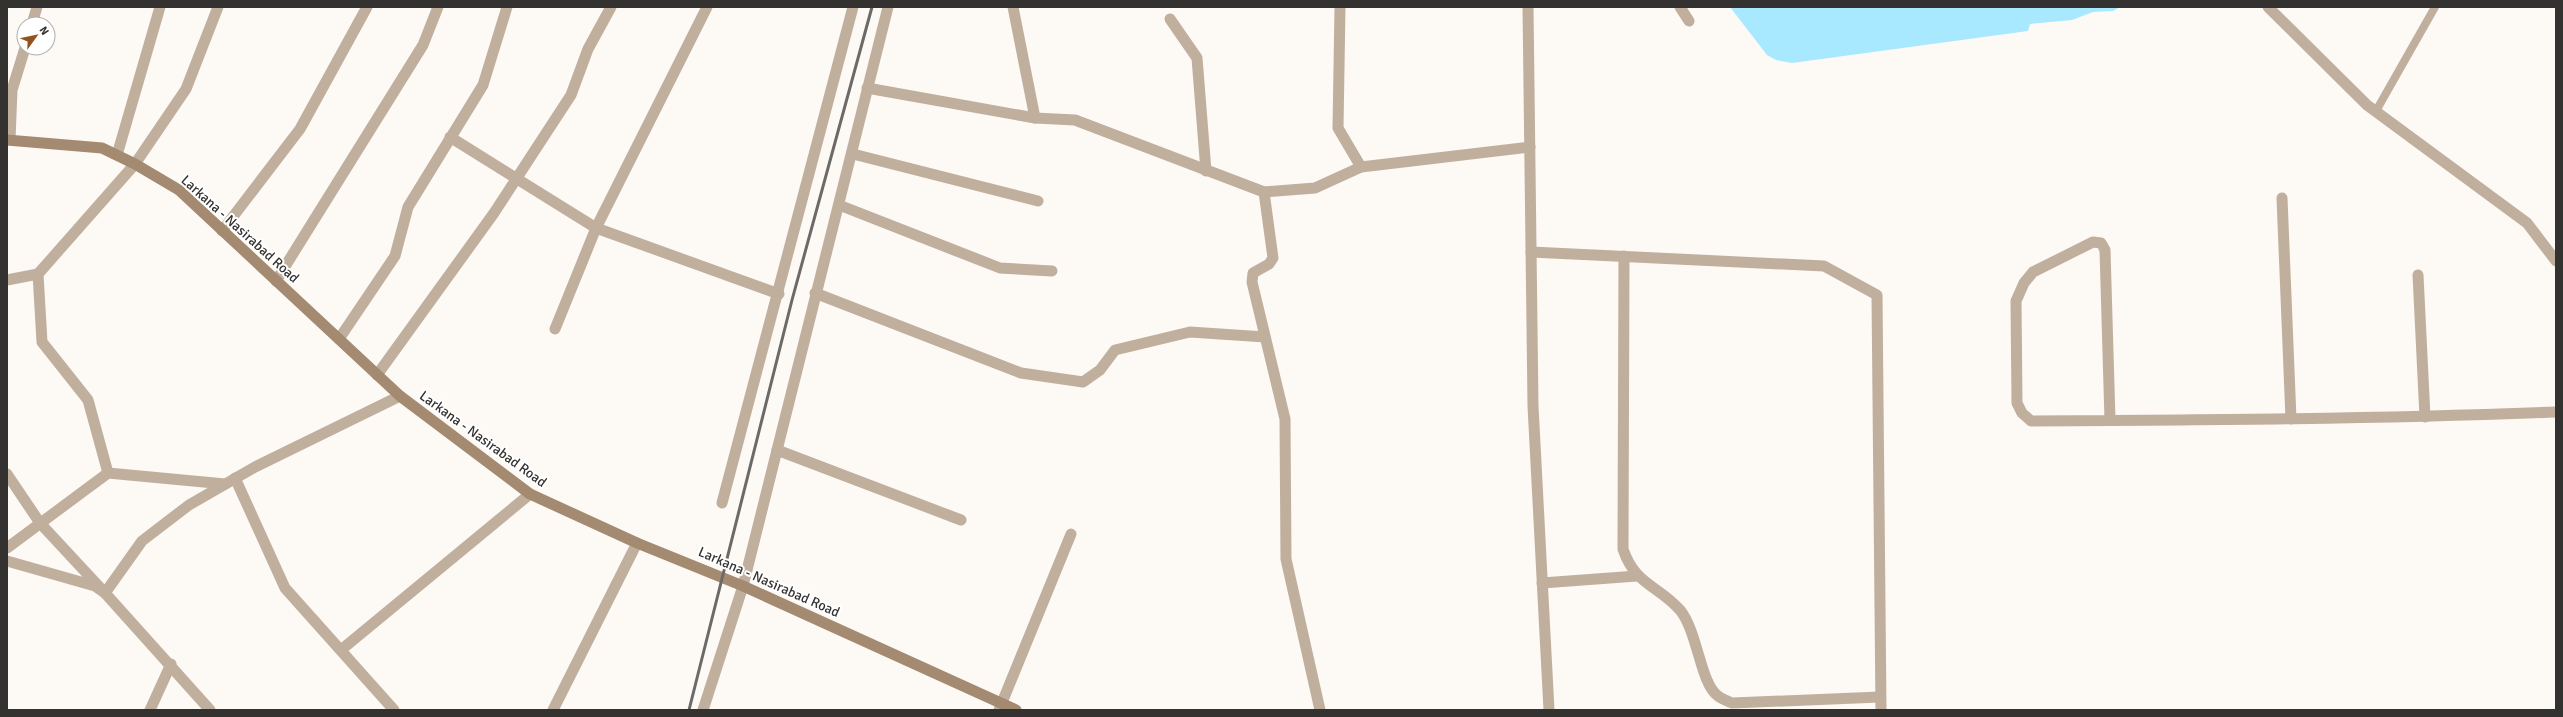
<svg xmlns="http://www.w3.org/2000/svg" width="2563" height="717" viewBox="0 0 2563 717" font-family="Signika,sans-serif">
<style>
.water{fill:#a8e9ff}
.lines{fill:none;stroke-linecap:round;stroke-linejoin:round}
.service{stroke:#c0af9d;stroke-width:8}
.minor{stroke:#c0af9d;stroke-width:11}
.secondary{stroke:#a38a70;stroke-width:11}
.rail{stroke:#6c6a68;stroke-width:3}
.labels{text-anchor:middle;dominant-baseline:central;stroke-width:4;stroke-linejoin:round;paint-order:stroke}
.street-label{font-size:14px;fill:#333230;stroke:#fff}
</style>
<rect width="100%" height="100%" fill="#fdf9f5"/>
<polygon class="water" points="1730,7 2120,7 2113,11 2093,12 2072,20 2030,24 2028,31 1792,63 1776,60 1767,55"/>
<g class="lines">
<polyline class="service" points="2376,111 2435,7"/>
<g class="minor">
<polyline points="1013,7 1035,118"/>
<polyline points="1340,7 1338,128 1361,167"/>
<polyline points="1528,7 1533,406 1549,710"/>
<polyline points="1680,7 1689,21"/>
<polyline points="2268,7 2367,105 2527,223 2556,261"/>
<polyline points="1170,19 1197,58 1206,171"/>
<polyline points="32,24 37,7"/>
<polyline points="867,88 1035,118 1075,120 1264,192 1315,188 1361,167 1530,147"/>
<polyline points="450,137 596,228 779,294"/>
<polyline points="10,140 12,90 25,48"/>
<polyline points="853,154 1038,201"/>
<polyline points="117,155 160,7"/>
<polyline points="1264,192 1273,258 1269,264 1253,273 1252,282 1285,419 1286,559 1320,710"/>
<polyline points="2282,198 2291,419"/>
<polyline points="839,205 1000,268 1052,271"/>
<polyline points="222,231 300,129 367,7"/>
<polyline points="1531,252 1824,266 1877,295 1881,710"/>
<path d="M1624 256 1623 549C1635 585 1658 585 1680 610 1698 632 1700 683 1718 696 1722 699 1727 701 1732 703L1880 697"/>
<polyline points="2418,275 2425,417"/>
<polyline points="7,280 38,274"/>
<polyline points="276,281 423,45 438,7"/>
<polyline points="815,293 1021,373 1083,382 1100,370 1115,350 1190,332 1265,337"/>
<polyline points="555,329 596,228 707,7"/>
<polyline points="339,339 395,256 408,207 483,85 507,7"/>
<polyline points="377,375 494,213 571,95 588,49 611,7"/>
<path d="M2110 420 2105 250 2101 243 2093 242 2033 272 2024 283 2016 301 2017 403 2022 413 2031 421C2206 420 2381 419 2556 412"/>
<polyline points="777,450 961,520"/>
<polyline points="108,473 88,400 42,342 38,274 135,164 186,89 218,7"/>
<polyline points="7,474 40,523 105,593 142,541 189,505 255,467 400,396"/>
<polyline points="235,478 285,588 394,710"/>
<polyline points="722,503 853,7"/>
<polyline points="7,548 108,473 225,484"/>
<polyline points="7,561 95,586 105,593 210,710"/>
<polyline points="1542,583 1637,576"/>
<polyline points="341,650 530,494"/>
<polyline points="150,710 171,664"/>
<polyline points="553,710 637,543"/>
<polyline points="703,710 743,586 888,7"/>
<polyline points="999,710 1071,534"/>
</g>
<polyline class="secondary" points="7,140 102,148 135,164 179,190 400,396 530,494 637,543 743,586 1016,710"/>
<polyline class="rail" points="689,710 792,300 872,7"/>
</g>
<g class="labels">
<g class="street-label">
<text transform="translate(240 229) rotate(42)">Larkana - Nasirabad Road</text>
<text transform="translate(483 439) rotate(36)">Larkana - Nasirabad Road</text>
<text transform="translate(769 582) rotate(24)">Larkana - Nasirabad Road</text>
</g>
</g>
<rect width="2563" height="717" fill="none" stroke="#333230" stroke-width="16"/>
<g transform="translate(36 36) rotate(57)"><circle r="19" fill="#ffffff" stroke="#adadac"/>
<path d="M0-3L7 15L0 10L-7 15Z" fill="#92521d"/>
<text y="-6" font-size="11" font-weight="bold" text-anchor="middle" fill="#333230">N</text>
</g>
</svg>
